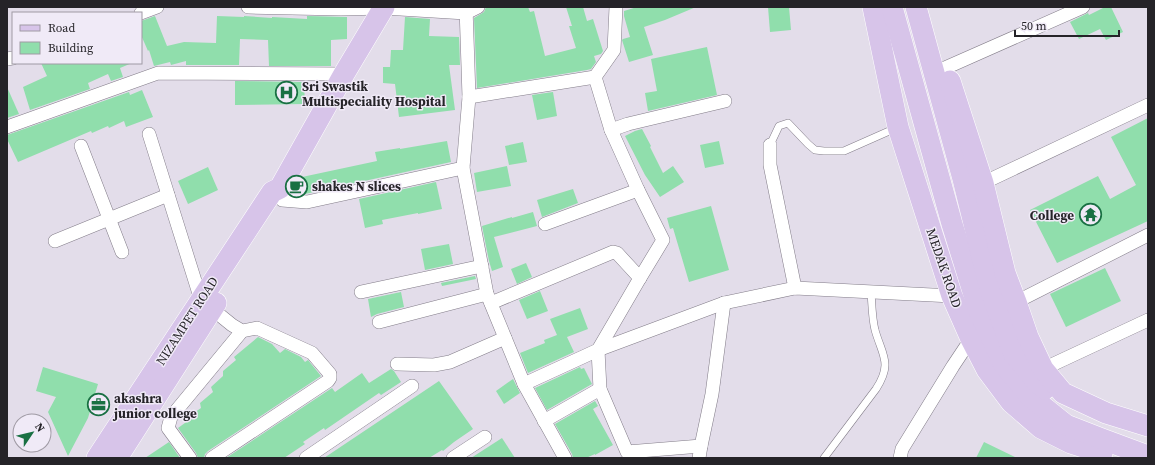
<svg xmlns="http://www.w3.org/2000/svg" width="1155" height="465" viewBox="0 0 1155 465" font-family="'Source Serif 4',serif">
<style>
.building{fill:#90deac}
.lines{fill:none;stroke-linecap:round;stroke-linejoin:round}
.service-casing{stroke:#837d89;stroke-width:8}
.minor-casing{stroke:#837d89;stroke-width:14}
.primary-casing{stroke:#fff;stroke-width:22}
.service{stroke:#fff;stroke-width:7}
.minor{stroke:#fff;stroke-width:13}
.primary{stroke:#d7c4e9;stroke-width:21}
.labels{text-anchor:middle;dominant-baseline:central;stroke-width:3;stroke-linejoin:round;paint-order:stroke}
.poi-label{font-size:13px;font-weight:bold;fill:#252328;stroke:#f0eaf7;text-anchor:start}
.street-label{font-size:13px;fill:#252328;stroke:#f0eaf7}
</style>
<rect width="100%" height="100%" fill="#e3ddea"/>
<g class="building">
<polygon points="486,7 528,7 530,12 534,11 545,56 576,48 569,26 572,26 566,7 583,7 587,21 593,19 603,51 601,54 594,56 596,62 591,69 587,70 477,88 474,18 484,12"/>
<polygon points="637,7 696,7 665,20 644,27 653,55 629,62 622,40 623,39 630,37 624,16 624,11"/>
<polygon points="768,7 789,7 791,30 770,32"/>
<polygon points="1105,7 1111,7 1123,32 1106,40 1100,29 1079,39 1070,22 1088,13 1089,15"/>
<polygon points="155,16 167,46 184,42 216,43 217,16 244,17 244,16 272,18 272,17 307,19 307,16 347,17 347,39 331,40 331,66 269,66 268,40 240,39 239,65 186,65 186,61 171,65 170,62 154,66 149,50 148,51 141,35 141,21"/>
<polygon points="405,17 430,19 429,36 459,37 460,65 449,65 455,110 399,117 395,84 383,83 383,67 390,67 391,50 403,50"/>
<polygon points="707,47 717,95 648,111 645,93 657,91 651,59"/>
<polygon points="41,63 132,63 120,68 123,77 111,81 108,74 88,83 90,89 30,110 23,87 47,76"/>
<polygon points="235,81 304,82 305,104 235,105"/>
<polygon points="7,87 19,114 7,118"/>
<polygon points="142,90 153,117 126,127 124,121 109,128 108,126 92,133 91,131 18,162 7,139 7,135 129,92 130,95"/>
<polygon points="553,92 557,116 537,120 532,95"/>
<polygon points="1148,118 1148,221 1057,263 1030,210 1098,176 1110,199 1136,185 1111,137"/>
<polygon points="642,129 651,146 650,147 663,173 673,166 684,182 660,197 645,175 625,136 635,131"/>
<polygon points="447,141 451,162 305,194 302,177 377,161 375,152 400,148 400,149"/>
<polygon points="719,141 724,164 705,168 700,145"/>
<polygon points="523,142 527,162 509,165 505,146"/>
<polygon points="507,166 511,186 477,192 474,173"/>
<polygon points="208,167 218,190 188,204 178,181"/>
<polygon points="436,182 442,209 418,214 418,213 382,220 383,224 365,228 359,199"/>
<polygon points="573,189 578,203 542,217 537,200"/>
<polygon points="711,206 729,270 689,282 673,228 670,229 667,218"/>
<polygon points="533,212 537,226 494,237 503,267 492,271 489,261 482,226 512,217 512,218"/>
<polygon points="449,244 453,264 425,270 421,249"/>
<polygon points="526,263 532,277 517,284 511,269"/>
<polygon points="1105,268 1121,301 1066,327 1050,294"/>
<polygon points="475,276 476,279 442,286 441,283"/>
<polygon points="540,291 548,311 527,319 519,300"/>
<polygon points="401,292 404,307 377,314 371,317 368,299"/>
<polygon points="580,308 588,329 567,337 574,352 528,373 520,353 545,343 544,340 557,335 550,319"/>
<polygon points="258,337 272,344 280,353 285,349 301,357 305,362 308,360 321,376 208,451 205,454 204,458 198,458 196,453 178,428 189,420 188,417 201,408 200,403 213,392 211,387 223,376 223,371 236,360 234,357"/>
<polygon points="43,367 98,384 88,418 68,456 48,412 56,397 36,391"/>
<polygon points="580,367 581,369 584,368 592,384 547,410 535,388"/>
<polygon points="391,369 394,371 401,382 381,395 379,393 325,430 324,428 303,442 305,444 284,458 226,458 332,388 335,392 362,373 369,383"/>
<polygon points="513,379 520,393 504,404 496,391"/>
<polygon points="439,381 473,429 454,442 443,451 442,450 429,458 324,458"/>
<polygon points="595,401 598,406 593,409 613,445 595,455 595,454 586,458 573,458 572,454 555,424"/>
<polygon points="502,438 515,458 471,458"/>
<polygon points="169,442 180,458 145,458"/>
<polygon points="984,442 1017,458 976,458"/>
</g>
<g class="lines">
<defs>
<g id="service">
<polyline points="770,145 779,126 788,123 808,144 815,150 824,151 844,151 896,128"/>
<path d="M824 458 876 389C893 363 882 355 875 330 872 318 872 305 871 292"/>
</g>
<g id="minor">
<polyline points="248,7 341,9 384,8 466,13 478,7"/>
<polyline points="466,7 469,97 463,168 487,294 524,384 565,458"/>
<polyline points="616,7 614,50 595,77 611,130 638,190 663,240 640,278 598,350 600,389 627,452 701,446"/>
<polyline points="141,13 157,7"/>
<polyline points="7,59 13,58"/>
<polyline points="945,68 1083,7"/>
<polyline points="469,97 595,77"/>
<polyline points="7,127 158,73 344,74"/>
<polyline points="611,130 628,124 725,101"/>
<polyline points="149,134 201,300 232,325 242,331 257,328 312,353 330,374 330,378 328,381 212,458"/>
<polyline points="770,145 770,165 795,288"/>
<polyline points="81,146 122,252"/>
<polyline points="983,183 1148,105"/>
<polyline points="282,200 307,202 463,168"/>
<polyline points="545,224 638,190"/>
<polyline points="55,241 168,195"/>
<polyline points="361,292 482,266"/>
<polyline points="1016,302 1148,235"/>
<polyline points="491,303 613,252 617,253 640,278"/>
<polyline points="379,322 487,294"/>
<polyline points="397,364 434,365 450,362 505,338"/>
<polyline points="1043,369 1148,320"/>
<polyline points="524,384 598,350 724,303 795,288 952,296"/>
<polyline points="544,421 600,389"/>
<polyline points="190,458 168,428 171,417 242,331"/>
<polyline points="306,458 412,386"/>
<polyline points="453,458 485,437"/>
<polyline points="699,458 701,446 712,394 724,303"/>
<polyline points="900,458 902,449 953,366 971,339"/>
</g>
<g id="primary">
<polyline points="873,7 898,127 952,296 971,339 987,370 1011,402 1041,428 1071,443 1102,453"/>
<polyline points="892,7 952,224 979,311 1004,365 1031,397 1066,425 1102,439 1148,456"/>
<polyline points="916,7 963,179 990,289 1014,354 1037,382 1045,389"/>
<polyline points="950,81 983,183 1005,273 1016,302 1028,337 1043,369 1063,393 1106,413 1148,426"/>
<polyline points="97,458 272,192 280,188 344,74 384,7"/>
<polyline points="117,458 216,303"/>
</g>
</defs>
<use href="#service" class="service-casing"/>
<use href="#minor" class="minor-casing"/>
<use href="#primary" class="primary-casing"/>
<use href="#service" class="service"/>
<use href="#minor" class="minor"/>
<use href="#primary" class="primary"/>
</g>
<defs>
<symbol id="hospital-ring" viewBox="-11 -11 22 22"><circle r="9.5" fill="#f0eaf7" stroke="#197043" stroke-width="1.5"/><path d="M-5-5h3v3.5h4V-5h3V5h-3V1.5h-4V5h-3Z" fill="#197043"/></symbol>
<symbol id="cafe-ring" viewBox="-11 -11 22 22"><circle r="9.5" fill="#f0eaf7" stroke="#197043" stroke-width="1.5"/><path d="M-5.5-4.5H6V0H3Q3 3.5 0 3.5H-2.5Q-5.5 3.5-5.5 0ZM3-3.2v2h1.7v-2ZM-6 4.5H4V6H-6Z" fill="#197043"/></symbol>
<symbol id="temple-ring" viewBox="-11 -11 22 22"><circle r="9.5" fill="#f0eaf7" stroke="#197043" stroke-width="1.5"/><path d="M0-6L5-2H3V0L6.5 2.5H4V6H1.5V3h-3V6H-4V2.5H-6.5L-3 0V-2H-5Z" fill="#197043"/></symbol>
<symbol id="office-ring" viewBox="-11 -11 22 22"><circle r="9.5" fill="#f0eaf7" stroke="#197043" stroke-width="1.5"/><path d="M-6-3h4V-5.5h4V-3h4V5H-6ZM-1-4.5V-3h2v-1.5ZM-6 0V1H6V0Z" fill="#197043"/></symbol>
</defs>
<g fill-rule="evenodd">
<use href="#hospital-ring" x="274" y="80" width="25" height="25"/>
<use href="#cafe-ring" x="284" y="174" width="25" height="25"/>
<use href="#temple-ring" x="1078" y="202" width="25" height="25"/>
<use href="#office-ring" x="86" y="392" width="25" height="25"/>
</g>
<g class="labels">
<g class="poi-label">
<text x="302" y="86">Sri Swastik<tspan x="302" dy="15">Multispeciality Hospital</tspan></text>
<text x="312" y="186">shakes N slices</text>
<text x="1074" y="215" text-anchor="end">College</text>
<text x="114" y="398">akashra<tspan x="114" dy="15">junior college</tspan></text>
</g>
<g class="street-label">
<text transform="translate(944 268) rotate(71)">MEDAK ROAD</text>
<text transform="translate(187 321) rotate(-57)">NIZAMPET ROAD</text>
</g>
</g>
<rect width="1155" height="465" fill="none" stroke="#252328" stroke-width="16"/>
<rect x="12" y="12" width="130" height="52" fill="#f0eaf7" stroke="#9f9aa4"/>
<rect x="20" y="25" width="20" height="6" fill="#d7c4e9" stroke="#9f9aa4"/>
<text x="48" y="32" font-size="12" fill="#252328">Road</text>
<rect x="20" y="42" width="20" height="12" fill="#90deac" stroke="#9f9aa4"/>
<text x="48" y="52" font-size="12" fill="#252328">Building</text>
<g transform="translate(32 433) rotate(55)"><circle r="19" fill="#f0eaf7" stroke="#9f9aa4"/>
<path d="M0-3L7 15L0 10L-7 15Z" fill="#197043"/>
<text y="-6" font-size="11" font-weight="bold" text-anchor="middle" fill="#252328">N</text>
</g>
<path d="M1015 30v6h104v-6" fill="none" stroke="#252328" stroke-width="2"/>
<text x="1021" y="30" font-size="12" fill="#252328" stroke="#f0eaf7" stroke-width="3" paint-order="stroke">50 m</text>
</svg>
